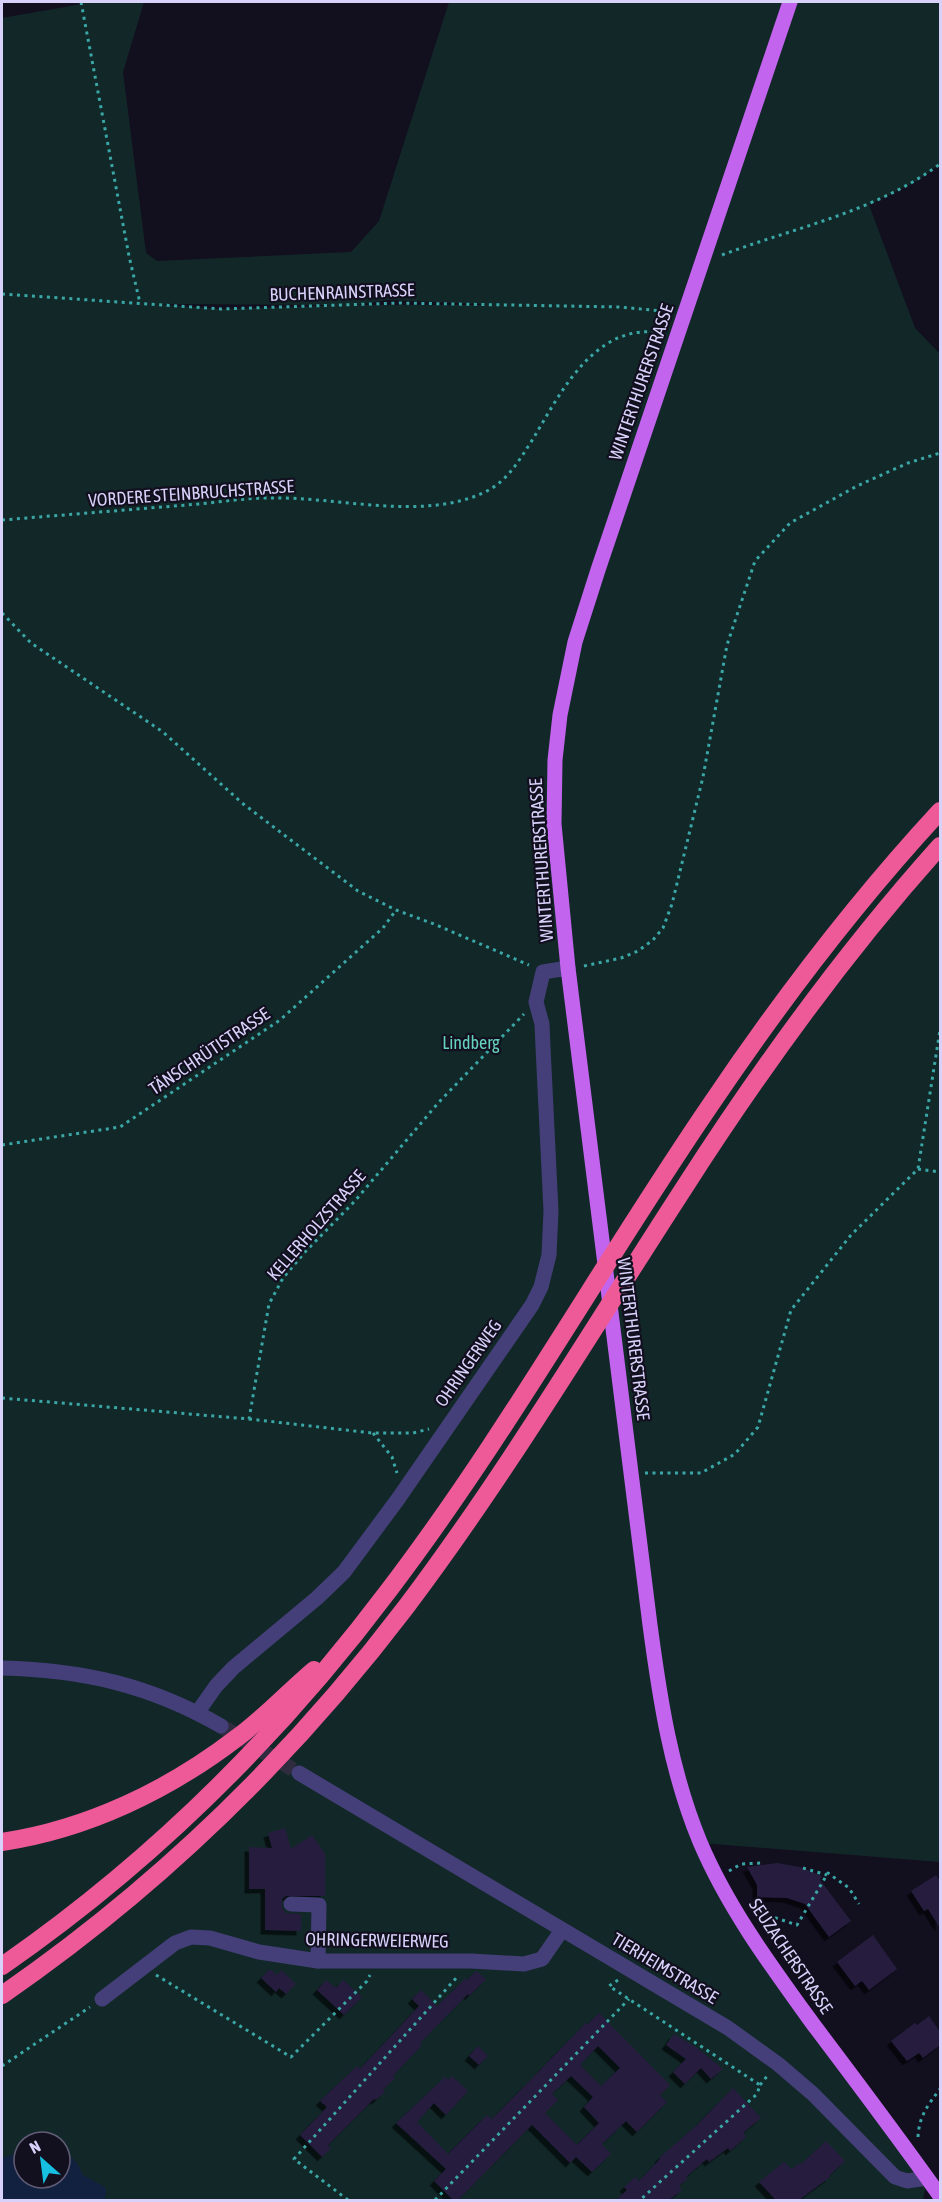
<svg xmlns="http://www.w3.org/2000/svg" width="942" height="2202" viewBox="0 0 942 2202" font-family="'Asap Condensed',sans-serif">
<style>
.green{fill:#122828;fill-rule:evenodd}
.water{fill:#122140}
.building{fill:#251d3e;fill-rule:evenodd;filter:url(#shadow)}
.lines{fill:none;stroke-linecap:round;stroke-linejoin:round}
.minor-tunnel{stroke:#302c40;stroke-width:15;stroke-dasharray:15 8;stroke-linecap:butt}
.path{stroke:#3aa6a5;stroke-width:3;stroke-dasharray:3 4.5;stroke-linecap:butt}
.minor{stroke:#443f79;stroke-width:15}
.major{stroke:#c364ef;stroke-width:15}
.highway{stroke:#ee5997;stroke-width:18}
.labels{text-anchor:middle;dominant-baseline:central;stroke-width:4.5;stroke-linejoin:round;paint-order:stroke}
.street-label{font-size:18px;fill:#d8d1fa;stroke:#120f1f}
.park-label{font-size:18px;fill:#65d2bd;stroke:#120f1f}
</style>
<defs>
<filter id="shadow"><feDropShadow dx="-4.5" dy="4.5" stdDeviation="0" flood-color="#0009"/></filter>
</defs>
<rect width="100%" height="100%" fill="#120f1f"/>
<path class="green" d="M81 2H144L123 72 146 253 157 261 351 252 379 221 449 2H940V164L917 181 869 205 915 328 940 354V1862L701 1843 719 1881 927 2178 923 2200H2V18L82 4ZM388 300 483 304V305H356ZM155 304 327 305 328 306 221 309ZM24 2142H60V2178H24Z"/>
<polygon class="water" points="60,2150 64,2150 77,2163 83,2175 105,2187 106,2191 105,2200 26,2199 2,2200 2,2158 15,2154 24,2155 24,2178 60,2178"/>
<g class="building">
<polygon points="285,1828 291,1849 312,1835 325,1854 325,1896 286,1896 282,1899 282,1908 286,1913 301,1914 301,1931 265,1930 265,1889 249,1889 249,1847 272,1848 268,1833"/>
<polygon points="777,1863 800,1867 822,1876 820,1880 851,1921 829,1937 805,1904 787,1898 757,1897 757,1885 747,1867"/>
<polygon points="936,1875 940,1881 940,1928 928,1909 924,1911 911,1891"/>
<polygon points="873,1935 897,1969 869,1990 862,1981 855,1986 837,1962"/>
<polygon points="270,1969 277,1975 281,1970 296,1984 286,1994 279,1988 276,1992 261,1978"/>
<polygon points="476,1971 486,1979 469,1996 468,1994 420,2043 422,2045 393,2076 395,2078 383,2090 385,2092 376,2100 374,2099 328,2145 331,2148 322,2157 300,2135 327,2107 320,2101 357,2066 360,2069 419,2006 412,1999 421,1990 437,2006 465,1979 467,1980"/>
<polygon points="326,1980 336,1988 343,1980 362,1997 344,2015 317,1990"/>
<path d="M599 2013 670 2085 660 2095 667 2102 637 2132 626 2121 602 2144 611 2154 592 2172 576 2157 570 2163 532 2125 458 2200H453L434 2181 446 2169 396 2123 445 2077 448 2080 452 2076 468 2091 446 2115 434 2103 417 2122 448 2154 487 2115 492 2119 586 2023 588 2024ZM598 2046 620 2068 601 2086 580 2065ZM571 2076 593 2097 584 2107 599 2123 577 2145 545 2113 558 2100 552 2094Z"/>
<polygon points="929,2016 940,2032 940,2045 923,2058 919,2053 907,2061 891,2041 915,2023 917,2025"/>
<polygon points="674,2034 697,2048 723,2069 711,2079 701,2068 685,2084 673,2072 686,2059 666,2045"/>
<polygon points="478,2046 488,2056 479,2065 469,2056"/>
<polygon points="733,2088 761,2118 743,2133 746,2137 730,2151 728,2148 709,2162 707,2159 686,2177 688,2178 679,2186 682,2190 669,2200 616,2200 627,2190 624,2187 635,2177 639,2181 660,2159 659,2158 696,2126"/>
<polygon points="826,2141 845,2161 829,2176 830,2177 799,2200 776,2200 759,2182 784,2162 791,2169 800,2163 801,2164"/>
</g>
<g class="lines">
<polyline class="minor-tunnel" points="221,1726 299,1773"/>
<g class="path">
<polyline points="81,2 129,256 140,303"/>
<path d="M722 255C796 227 875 212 940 164"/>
<polyline points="2,294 221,309 399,303 620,307 671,312"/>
<path d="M2 520C63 515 125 510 187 505 214 503 242 498 269 498 335 496 423 522 485 492 509 480 519 460 533 439 562 390 596 321 664 333"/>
<polyline points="2,613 31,643 163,732 242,803 358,891 396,910 434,924 529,965"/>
<polyline points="584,966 621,958 638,951 653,940 663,928 672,904 703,777 727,645 755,561 790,523 857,486 908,463 940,453"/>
<polyline points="2,1145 120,1127 280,1020 383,928 396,910"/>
<polyline points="918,1169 940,1172"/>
<polyline points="2,1398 249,1419 269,1304 283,1278 305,1252 354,1202 439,1102 524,1014"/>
<polyline points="249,1419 372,1433 413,1433 429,1429"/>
<polyline points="373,1433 392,1457 397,1473"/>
<polyline points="645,1473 701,1473 735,1454 758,1427 791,1310 851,1235 918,1169 940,1030"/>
<polyline points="803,1868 827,1875"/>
<polyline points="729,1871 741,1864 761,1863"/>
<polyline points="760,1920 776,1918 797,1925 828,1873 849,1888 859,1904"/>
<polyline points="156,1975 291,2057 367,1981 370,1975"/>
<polyline points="618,1980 609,1986 760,2085 757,2094 640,2200"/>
<polyline points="2,2066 90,2007"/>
<polyline points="760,2085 768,2075"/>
<path d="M918 2137C919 2116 928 2105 940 2089"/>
<polyline points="348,2200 294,2159 458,1976"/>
<polyline points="435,2200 629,1999"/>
</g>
<g class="minor">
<path d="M2 1668C83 1670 150 1685 221 1726"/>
<polyline points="197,1713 216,1686 233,1668 317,1598 344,1572 398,1499 532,1305 541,1287 549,1255 551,1211 543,1047 542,1024 536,1002 543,972 568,968"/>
<polyline points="299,1773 728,2028 778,2064 813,2094 895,2177 907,2181 927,2178"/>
<polyline points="291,1904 319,1905 318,1961"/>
<polyline points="102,1999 175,1943 191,1937 210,1938 259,1952 318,1961 471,1961 524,1964 542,1959 562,1930"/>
</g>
<path class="major" d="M790 2 598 570 575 642 560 715 555 760 554 824 568 968 650 1625C660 1700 671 1772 700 1842 728 1908 771 1966 813 2024 856 2081 899 2138 940 2196"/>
<g class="highway">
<path d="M2 1842C88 1829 169 1790 238 1737 265 1717 288 1692 314 1670"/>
<path d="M2 1966C151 1863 280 1735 389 1590 506 1436 600 1267 709 1107 779 1003 855 903 940 811"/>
<path d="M2 1995C157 1888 292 1757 406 1607 507 1473 593 1328 684 1188 761 1068 845 952 940 846"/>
</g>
</g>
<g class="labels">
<g class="street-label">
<text transform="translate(342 292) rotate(-2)">BUCHENRAINSTRASSE</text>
<text transform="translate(641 382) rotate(-71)">WINTERTHURERSTRASSE</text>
<text transform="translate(191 493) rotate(-4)">VORDERE STEINBRUCHSTRASSE</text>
<text transform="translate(541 860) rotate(-94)">WINTERTHURERSTRASSE</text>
<text transform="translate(209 1051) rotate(-34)">TÄNSCHRÜTISTRASSE</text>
<text transform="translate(316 1225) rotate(-49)">KELLERHOLZSTRASSE</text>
<text transform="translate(634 1339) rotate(83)">WINTERTHURERSTRASSE</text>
<text transform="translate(468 1363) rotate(-55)">OHRINGERWEG</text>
<text transform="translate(377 1940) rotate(1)">OHRINGERWEIERWEG</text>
<text transform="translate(791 1956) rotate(56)">SEUZACHERSTRASSE</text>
<text transform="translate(665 1968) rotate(31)">TIERHEIMSTRASSE</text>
</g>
<g class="park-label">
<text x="471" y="1042">Lindberg</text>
</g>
</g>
<rect width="942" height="2202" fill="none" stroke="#d8d1fa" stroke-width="6"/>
<g transform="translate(42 2160) rotate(332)"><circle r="28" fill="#120f1f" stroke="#615d77" stroke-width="1.5"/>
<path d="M0-4.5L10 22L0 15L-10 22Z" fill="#17c0e0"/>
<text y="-9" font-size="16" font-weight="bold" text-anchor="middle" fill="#d8d1fa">N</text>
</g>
</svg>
